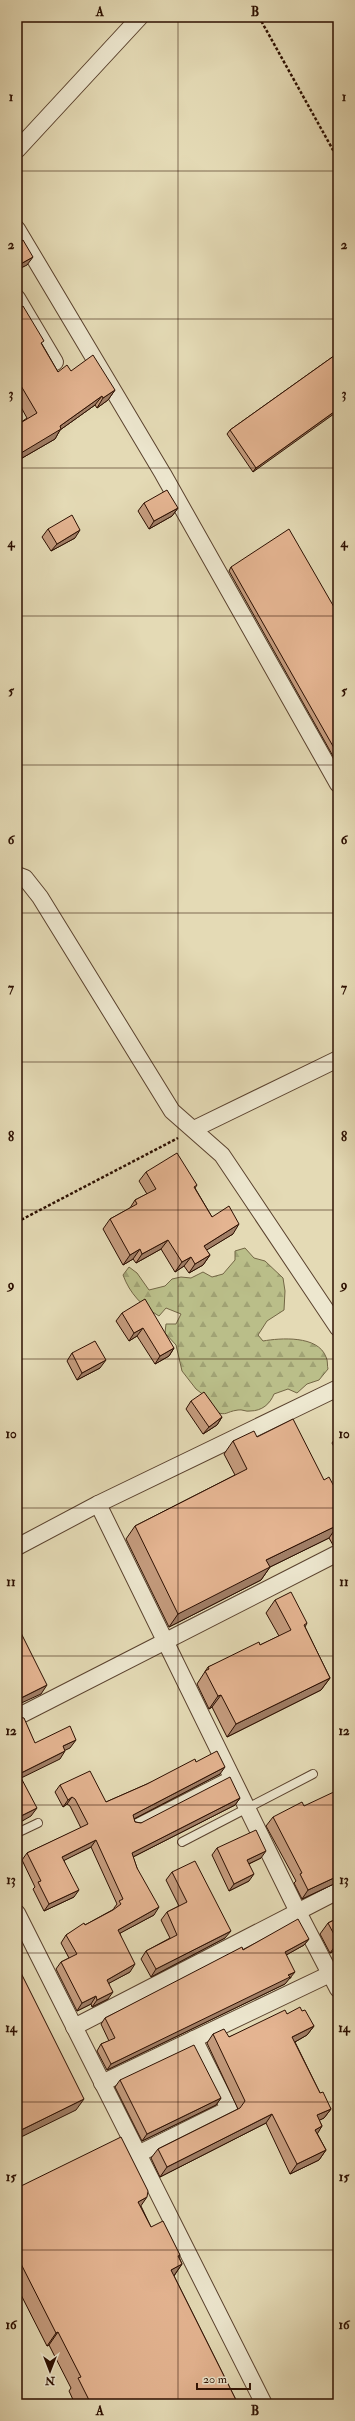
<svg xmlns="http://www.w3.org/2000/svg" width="355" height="2421" viewBox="0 0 355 2421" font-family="'IM FELL Double Pica',serif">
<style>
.forest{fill:url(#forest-firs);stroke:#736645}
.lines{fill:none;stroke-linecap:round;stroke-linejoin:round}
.lane-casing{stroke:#5a422e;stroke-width:10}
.street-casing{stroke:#5a422e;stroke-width:18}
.path{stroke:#2c0f01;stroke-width:2.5;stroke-dasharray:3 2;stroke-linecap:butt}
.lane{stroke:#ede7cf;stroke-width:8}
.street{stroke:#ede7cf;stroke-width:16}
.wall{fill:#c49b7d;stroke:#2c0f01}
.shaded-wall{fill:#a07e66;stroke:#2c0f01}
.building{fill:#e4b491;stroke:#2c0f01}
.grid{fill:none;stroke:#2c0f01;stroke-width:1;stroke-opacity:0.55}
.neatline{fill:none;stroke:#2c0f01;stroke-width:1.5}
.grid-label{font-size:13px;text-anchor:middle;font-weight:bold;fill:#2c0f01}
</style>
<defs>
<pattern id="forest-firs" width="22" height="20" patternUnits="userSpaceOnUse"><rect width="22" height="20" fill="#babe89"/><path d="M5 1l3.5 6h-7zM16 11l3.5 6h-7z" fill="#a0a274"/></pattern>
</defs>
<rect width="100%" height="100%" fill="#e4dab5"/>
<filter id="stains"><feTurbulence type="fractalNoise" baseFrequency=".005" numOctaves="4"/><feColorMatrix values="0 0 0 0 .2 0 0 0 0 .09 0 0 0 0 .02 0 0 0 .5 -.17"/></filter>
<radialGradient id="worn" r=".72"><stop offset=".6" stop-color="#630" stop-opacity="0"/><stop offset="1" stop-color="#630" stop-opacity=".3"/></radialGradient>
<path class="forest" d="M245 1248 254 1258 265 1261 283 1278 285 1291 284 1310 267 1321 258 1335 263 1341C280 1338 318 1335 326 1357 328 1360 327 1366 328 1369L319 1380 307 1384 297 1393 288 1389 274 1394C270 1404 262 1411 250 1411 246 1412 242 1409 238 1410 224 1412 229 1416 214 1412L210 1400 196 1389 182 1371 176 1345 165 1333 166 1324H176L181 1314 166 1308 159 1316C142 1306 130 1294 123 1275L129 1267 137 1273 149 1290 165 1286 172 1279 181 1277 191 1278 203 1272 212 1277 223 1274 235 1260V1251Z"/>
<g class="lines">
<defs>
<g id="lane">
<polyline points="133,1825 231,1775"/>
<polyline points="17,1833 38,1823"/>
<polyline points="182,1842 313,1774"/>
</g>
<g id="street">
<polyline points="17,150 140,17"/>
<polyline points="17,229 163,474 338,784"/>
<polyline points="17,298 55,362"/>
<polyline points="17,875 25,878 40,897 172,1111 222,1155 338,1328"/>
<polyline points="194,1129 338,1059"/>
<polyline points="98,1504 298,1912 338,1989"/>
<polyline points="17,1547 98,1504 338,1388"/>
<polyline points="17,1717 338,1553"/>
<polyline points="17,1913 264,2404"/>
<polyline points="74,2027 338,1891"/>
<polyline points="102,2083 330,1974"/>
<polyline points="138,2154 229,2109 194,2039"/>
</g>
</defs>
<use href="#lane" class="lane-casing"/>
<use href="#street" class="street-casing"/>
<g class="path">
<polyline points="259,17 338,159"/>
<polyline points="17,1222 178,1138"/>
</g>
<use href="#lane" class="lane"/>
<use href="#street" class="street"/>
</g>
<g class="wall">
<polygon points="17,310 42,344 58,372 71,371 115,390 108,400 97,408 95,405 60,430 55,439 17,461 17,425 27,418 17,400"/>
<polygon points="338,353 253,472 227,434 230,430"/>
<polygon points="144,503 178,508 172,516 149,529 138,511"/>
<polygon points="48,529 75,538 51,551 42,537"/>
<polygon points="231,567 338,614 338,765 229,571"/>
<polygon points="146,1172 197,1185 195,1188 212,1217 233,1234 206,1250 210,1255 203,1265 189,1273 184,1266 175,1272 161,1249 136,1263 133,1259 123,1265 103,1229 110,1219 130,1208 135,1200 147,1194 139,1181"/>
<polygon points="122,1313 174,1348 169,1356 155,1364 137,1336 129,1341 116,1321"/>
<polygon points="72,1353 100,1368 77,1380 67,1361"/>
<polygon points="191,1401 222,1417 217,1425 203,1434 186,1409"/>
<polygon points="338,1434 338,1454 332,1443"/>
<polygon points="257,1437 324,1480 338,1494 338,1545 333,1545 329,1538 270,1567 261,1580 169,1627 126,1539 135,1526 235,1475 224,1454 233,1441"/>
<polygon points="275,1600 307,1623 305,1627 330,1678 321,1690 227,1737 212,1707 209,1709 197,1684 208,1667 260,1645 279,1636 266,1613"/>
<polygon points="196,1762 220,1774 134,1819 135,1822 141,1823 240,1798 235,1805 133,1857 154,1915 120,1933 130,1972 109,1983 108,1999 92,2007 91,2004 77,2011 56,1969 61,1962 69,1958 61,1943 66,1935 85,1925 114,1909 114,1908 117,1904 91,1847 64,1860 74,1897 44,1911 33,1889 35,1887 22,1860 27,1853 81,1828 70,1806 67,1804 63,1807 55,1792 60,1785 106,1802 147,1784"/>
<polygon points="273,1817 338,1882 302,1899 294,1883 296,1881 266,1826"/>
<polygon points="217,1848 261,1858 249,1864 249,1881 229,1891 212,1855"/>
<polygon points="172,1872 225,1938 151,1977 141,1959 146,1951 170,1938 161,1920 167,1912 179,1906 166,1880"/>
<polygon points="338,1918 338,1957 334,1951 330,1953 320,1934 328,1923"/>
<polygon points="309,1939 304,1945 286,1955 291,1978 289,1978 285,1984 107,2070 97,2051 101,2044 109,2041 101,2024 105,2018 243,1950"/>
<polygon points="302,2011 314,2026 307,2035 295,2042 320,2093 331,2109 324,2118 319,2120 322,2126 317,2133 326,2150 319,2160 290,2174 266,2123 160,2177 151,2158 158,2149 238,2109 207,2043 213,2034 229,2037 287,2014"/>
<polygon points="120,2080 221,2098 216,2105 142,2141 115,2087"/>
<polygon points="338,2103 338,2120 333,2110"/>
<polygon points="17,2188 141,2206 151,2227 180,2255 179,2257 182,2264 174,2276 238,2404 75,2404 69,2391 71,2388 49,2345 47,2346 17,2287"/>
</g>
<g class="shaded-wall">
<polygon points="33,257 27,265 17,270 17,266"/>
<polygon points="115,390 108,400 97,408 103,398"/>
<polygon points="102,396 95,405 60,430 55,439 17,461 17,458 21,453 60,426"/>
<polygon points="338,409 338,411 253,472 256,468"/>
<polygon points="178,508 172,516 149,529 154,521"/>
<polygon points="80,530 75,538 51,551 57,544"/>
<polygon points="239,1224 233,1234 197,1256 204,1246"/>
<polygon points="168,1240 161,1249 136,1263 142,1254"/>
<polygon points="140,1249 133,1259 123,1265 130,1255"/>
<polygon points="210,1255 203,1265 189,1273 195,1264"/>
<polygon points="191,1257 184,1266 175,1272 182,1262"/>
<polygon points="143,1328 137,1336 129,1341 134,1333"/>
<polygon points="174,1348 169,1356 155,1364 160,1356"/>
<polygon points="106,1360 100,1368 77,1380 82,1373"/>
<polygon points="222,1417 217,1425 203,1434 209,1427"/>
<polygon points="338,1525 329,1538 270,1567 261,1580 169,1627 178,1614 266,1560"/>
<polygon points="338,1538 338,1545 333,1545"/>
<polygon points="330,1678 321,1690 227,1737 236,1724"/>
<polygon points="47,1685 41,1694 17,1705 17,1700"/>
<polygon points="221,1695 212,1707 209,1709 218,1696"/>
<polygon points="76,1740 70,1748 57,1754 63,1746"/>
<polygon points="65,1751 60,1759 17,1780 19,1774"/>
<polygon points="225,1767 220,1774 128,1822 133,1815"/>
<polygon points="72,1797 67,1804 63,1807 68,1800"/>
<polygon points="240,1798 235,1805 127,1860 132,1853"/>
<polygon points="37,1808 31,1816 17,1824 17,1818"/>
<polygon points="96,1840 91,1847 57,1864 62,1857"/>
<polygon points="266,1851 261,1858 242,1867 247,1860"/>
<polygon points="254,1874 249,1881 229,1891 234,1884"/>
<polygon points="338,1876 338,1882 302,1899 308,1890"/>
<polygon points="79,1890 74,1897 44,1911 49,1904"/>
<polygon points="159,1907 154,1915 113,1937 118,1930"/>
<polygon points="231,1931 225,1938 151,1977 156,1969"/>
<polygon points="309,1939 304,1945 281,1958 285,1952"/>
<polygon points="338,1942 338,1945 334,1951 330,1953"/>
<polygon points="135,1964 130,1972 102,1987 107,1980"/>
<polygon points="295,1972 285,1984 107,2070 111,2064"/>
<polygon points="113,1992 108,1999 92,2007 97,2000"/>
<polygon points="96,1996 91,2004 77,2011 82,2003"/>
<polygon points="314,2026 307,2035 286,2047 292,2037"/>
<polygon points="221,2098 216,2105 142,2141 147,2134"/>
<polygon points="84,2099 76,2110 17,2139 17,2132"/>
<polygon points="331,2109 324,2118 310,2125 317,2115"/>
<polygon points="272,2114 266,2123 160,2177 167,2167"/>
<polygon points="322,2126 316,2136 315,2130"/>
<polygon points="326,2150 319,2160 290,2174 297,2164"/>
<polygon points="147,2197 138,2210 138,2202"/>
<polygon points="182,2264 173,2277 171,2270"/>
<polygon points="58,2332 49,2345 47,2346 56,2333"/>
</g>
<g class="building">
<polygon points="23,240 33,257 17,266 17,243"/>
<polygon points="23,306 44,341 41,343 58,372 67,365 71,371 93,355 115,390 103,398 102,396 60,426 61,429 21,453 17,446 17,425 37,413 17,379 17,310"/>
<polygon points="338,353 338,409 256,468 230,430"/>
<polygon points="167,490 178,508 154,521 144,503"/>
<polygon points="72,515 80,530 57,544 48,529"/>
<polygon points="289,529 338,614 338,755 231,567"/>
<polygon points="177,1153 197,1185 194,1187 212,1217 229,1206 239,1224 204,1246 210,1255 195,1264 191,1257 182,1262 168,1240 142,1254 140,1249 130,1255 110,1219 137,1204 135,1200 156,1189 146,1172"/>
<polygon points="145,1299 174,1348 160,1356 143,1328 134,1333 122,1313"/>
<polygon points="95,1341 106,1360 82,1373 72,1353"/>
<polygon points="204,1392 222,1417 209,1427 191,1401"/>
<polygon points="293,1419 324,1480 329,1477 338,1494 338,1525 266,1560 270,1567 178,1614 135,1526 247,1469 233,1441 254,1431 257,1437"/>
<polygon points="291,1592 307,1623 304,1625 330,1678 236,1724 221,1695 218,1696 205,1671 209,1669 208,1667 259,1642 260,1645 291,1630 275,1600"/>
<polygon points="17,1625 47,1685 17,1700"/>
<polygon points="17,1716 18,1717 24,1718 35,1743 70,1726 76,1740 63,1746 65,1751 19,1774 37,1808 17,1818"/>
<polygon points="217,1751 225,1767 133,1815 135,1822 141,1823 230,1777 240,1798 132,1853 137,1868 159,1907 118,1930 135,1964 107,1980 113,1992 97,2000 96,1996 82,2003 61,1962 77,1954 66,1935 84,1923 85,1925 113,1910 121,1904 119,1901 123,1899 96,1840 62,1857 79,1890 49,1904 38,1882 41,1881 27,1853 88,1824 75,1799 72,1797 68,1800 60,1785 90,1771 106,1802 147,1784 195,1759 196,1762"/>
<polygon points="338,1790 338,1876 308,1890 300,1874 302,1873 273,1817 302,1802 304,1806"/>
<polygon points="256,1830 266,1851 247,1860 254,1874 234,1884 217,1848"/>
<polygon points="195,1861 231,1931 156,1969 146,1951 177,1935 167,1912 187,1902 172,1872"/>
<polygon points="338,1918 338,1942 328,1923"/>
<polygon points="298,1919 309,1939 285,1952 295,1972 288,1975 290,1977 111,2064 101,2044 115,2038 105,2018 242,1947 243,1950"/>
<polygon points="17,1965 84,2099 17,2132"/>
<polygon points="300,2007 302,2011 305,2010 314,2026 292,2037 320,2093 323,2092 331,2109 317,2115 322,2126 315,2130 326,2150 297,2164 272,2114 167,2167 158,2149 240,2108 245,2101 213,2034 224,2029 229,2037 285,2010 287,2014"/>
<polygon points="194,2045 221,2098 147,2134 120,2080"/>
<polygon points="121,2137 148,2191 147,2197 138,2202 151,2227 163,2221 180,2255 178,2256 182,2264 171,2270 238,2404 91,2404 78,2378 81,2377 58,2332 56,2333 17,2256 17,2188"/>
</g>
<path class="grid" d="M178 17V2404M17 171H338M17 319H338M17 468H338M17 616H338M17 765H338M17 913H338M17 1062H338M17 1210H338M17 1359H338M17 1508H338M17 1656H338M17 1805H338M17 1953H338M17 2102H338M17 2250H338"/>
<rect width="355" height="2421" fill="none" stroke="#e4dab5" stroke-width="44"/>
<g transform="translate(50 2371) rotate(180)" stroke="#ede7cf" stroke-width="3" paint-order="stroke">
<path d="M0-3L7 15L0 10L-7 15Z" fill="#2c0f01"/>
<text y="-6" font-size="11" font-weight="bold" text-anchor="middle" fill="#2c0f01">N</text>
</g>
<path d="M197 2383v6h53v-6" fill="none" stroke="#2c0f01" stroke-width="2"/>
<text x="203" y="2383" font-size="12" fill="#2c0f01" stroke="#ede7cf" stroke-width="3" paint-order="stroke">20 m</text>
<rect x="22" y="22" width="311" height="2377" class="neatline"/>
<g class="grid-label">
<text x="100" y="16">A</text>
<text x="255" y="16">B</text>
<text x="11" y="101">1</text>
<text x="344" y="101">1</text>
<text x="11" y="249">2</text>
<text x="344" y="249">2</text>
<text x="11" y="398">3</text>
<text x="344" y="398">3</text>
<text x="11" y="547">4</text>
<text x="344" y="547">4</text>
<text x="11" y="695">5</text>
<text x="344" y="695">5</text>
<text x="11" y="844">6</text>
<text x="344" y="844">6</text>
<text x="11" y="992">7</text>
<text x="344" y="992">7</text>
<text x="11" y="1141">8</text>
<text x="344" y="1141">8</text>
<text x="11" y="1289">9</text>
<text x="344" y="1289">9</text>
<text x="11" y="1438">10</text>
<text x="344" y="1438">10</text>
<text x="11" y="1586">11</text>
<text x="344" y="1586">11</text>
<text x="11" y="1735">12</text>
<text x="344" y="1735">12</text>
<text x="11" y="1884">13</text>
<text x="344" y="1884">13</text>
<text x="11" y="2032">14</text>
<text x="344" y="2032">14</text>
<text x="11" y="2181">15</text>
<text x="344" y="2181">15</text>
<text x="11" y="2329">16</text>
<text x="344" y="2329">16</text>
<text x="100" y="2415">A</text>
<text x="255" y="2415">B</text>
</g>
<rect width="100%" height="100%" filter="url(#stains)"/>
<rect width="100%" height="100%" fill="url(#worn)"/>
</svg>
